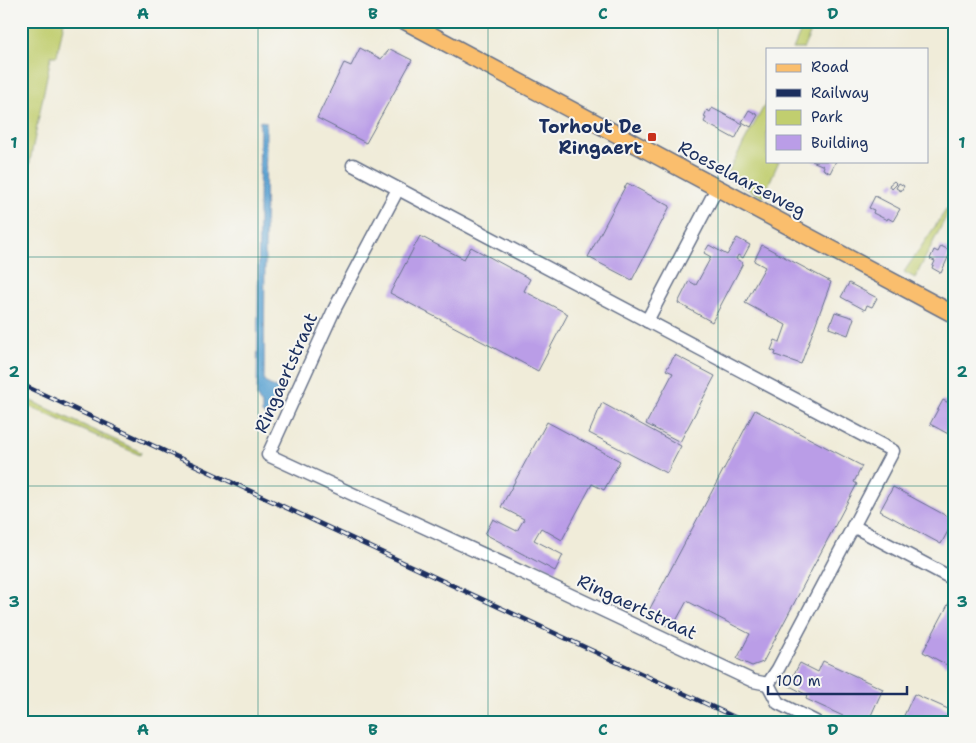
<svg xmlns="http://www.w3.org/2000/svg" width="976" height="743" viewBox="0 0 976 743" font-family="'Shantell Sans',sans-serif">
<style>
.green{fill:#c1ce6f;stroke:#6e7e66}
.water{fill:#5ca3d2;stroke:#3c6998}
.building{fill:#ba9de7}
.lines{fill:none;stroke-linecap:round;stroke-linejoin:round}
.minor-casing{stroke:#667189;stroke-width:15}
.major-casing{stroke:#667189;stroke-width:19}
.minor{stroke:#fff;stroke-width:12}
.major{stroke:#fabe6d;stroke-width:16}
.rail-casing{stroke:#1b2f5e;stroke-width:4.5}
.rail{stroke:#f6f6f2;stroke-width:2.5;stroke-dasharray:8;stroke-linecap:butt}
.grid{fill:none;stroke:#0f766e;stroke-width:1;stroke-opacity:0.55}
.poi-dot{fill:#c8321e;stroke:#f6f6f2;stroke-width:2}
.labels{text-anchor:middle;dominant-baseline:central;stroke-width:4;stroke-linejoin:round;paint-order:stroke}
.poi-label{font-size:18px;font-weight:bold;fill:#1b2f5e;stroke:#f6f6f2;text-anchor:end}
.street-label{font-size:18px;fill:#1b2f5e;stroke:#f6f6f2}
.neatline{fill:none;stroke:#0f766e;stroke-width:2}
.grid-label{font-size:16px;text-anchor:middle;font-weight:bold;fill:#0f766e}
</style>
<rect width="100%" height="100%" fill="#f6f6f2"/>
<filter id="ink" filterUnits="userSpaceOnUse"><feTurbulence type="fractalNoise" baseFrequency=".02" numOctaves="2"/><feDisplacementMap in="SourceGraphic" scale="10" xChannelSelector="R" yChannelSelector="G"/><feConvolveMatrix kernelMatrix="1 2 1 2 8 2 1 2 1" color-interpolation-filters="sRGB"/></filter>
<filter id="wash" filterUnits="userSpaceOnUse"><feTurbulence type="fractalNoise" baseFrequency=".0096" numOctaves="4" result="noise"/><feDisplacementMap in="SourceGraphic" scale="20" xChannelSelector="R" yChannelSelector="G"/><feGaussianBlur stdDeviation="1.12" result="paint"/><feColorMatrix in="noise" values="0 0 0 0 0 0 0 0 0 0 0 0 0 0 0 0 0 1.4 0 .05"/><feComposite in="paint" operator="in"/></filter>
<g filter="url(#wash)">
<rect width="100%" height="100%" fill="#f0ecd9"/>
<g class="green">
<polygon points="21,21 64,21 57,56 51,56 21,206"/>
<polygon points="805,21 816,21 803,49 793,49"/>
<polygon points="767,101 767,161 779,161 763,197 725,177"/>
<polygon points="946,210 949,211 915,278 904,272"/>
<polygon points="21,397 38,404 141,452 140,455 21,403"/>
</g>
<polygon class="water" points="260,121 266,122 264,380 266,383 280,390 281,393 270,415 266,417 262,413 262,405 257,397"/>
<g id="blocks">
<g class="building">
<polygon points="360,48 381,59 390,49 412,60 366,143 317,118 344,63 351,66"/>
<polygon points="712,108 743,124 735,139 704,122 706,118 704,117 707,110 710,112"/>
<polygon points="749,110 758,115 751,127 742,122"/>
<polygon points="812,161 836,161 830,173 823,169 824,166"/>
<polygon points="894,181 897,184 892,189 889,185"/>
<polygon points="627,183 670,206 632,280 588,257"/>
<polygon points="899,183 904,186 901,191 896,188"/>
<polygon points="875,196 900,209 893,221 888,218 887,220 873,213 874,210 869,208"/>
<polygon points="420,236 464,259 471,247 530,279 524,291 568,314 538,371 390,293"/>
<polygon points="737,238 750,245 743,258 738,255 736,259 743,263 712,322 678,303 689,281 696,285 711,257 704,253 709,245 727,255"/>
<polygon points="955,238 955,252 949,249"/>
<polygon points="762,245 831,282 801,364 775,355 776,352 771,350 775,340 780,342 786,325 745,303 765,267 754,261"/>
<polygon points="941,246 951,251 941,273 932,268 935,261 930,259 934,250 938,252"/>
<polygon points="849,283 877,298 872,307 867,305 865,310 841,297"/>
<polygon points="835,312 854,318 848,335 829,328"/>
<polygon points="675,355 715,376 680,442 646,424 673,373 666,370"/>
<polygon points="943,400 955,406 955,430 952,436 930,424"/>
<polygon points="602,403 681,446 667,473 589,433"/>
<polygon points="755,410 862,466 854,482 857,484 763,662 752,666 737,659 750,634 687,601 672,628 646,616"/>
<polygon points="547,422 620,461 604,490 592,484 562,540 541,528 534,540 563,555 555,571 485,534 493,519 517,531 524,519 501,507"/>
<polygon points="893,487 954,520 941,544 880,511"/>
<polygon points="952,597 955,599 955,652 947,665 923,652"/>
<polygon points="823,661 883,689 868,722 856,722 806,699 807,695 788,685 800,663 818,672"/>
<polygon points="914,694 955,712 955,722 901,722"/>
</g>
</g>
</g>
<g filter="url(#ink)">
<use href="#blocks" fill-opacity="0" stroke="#667189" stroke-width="1"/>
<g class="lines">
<defs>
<g id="minor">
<polyline points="353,165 893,451 778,669 768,684"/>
<polyline points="398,189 334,310 268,455 532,577 753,681 768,684"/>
<polyline points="647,321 717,188"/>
<polyline points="853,526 955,580"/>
<polyline points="768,684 778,703 816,722"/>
</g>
<polyline id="major" points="405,21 955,315"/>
</defs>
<use href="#minor" class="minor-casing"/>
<use href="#major" class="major-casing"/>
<use href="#minor" class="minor"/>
<use href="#major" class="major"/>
<defs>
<polyline id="rail" points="21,384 745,722"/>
</defs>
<use href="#rail" class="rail-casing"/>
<use href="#rail" class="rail"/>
</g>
</g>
<path class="grid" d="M258 21V722M488 21V722M718 21V722M21 257H955M21 486H955"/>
<rect class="poi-dot" x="647" y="132" width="10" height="10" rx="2.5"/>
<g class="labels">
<g class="poi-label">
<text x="642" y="127">Torhout De<tspan x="642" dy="21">Ringaert</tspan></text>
</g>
<g class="street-label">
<text transform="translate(742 179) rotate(28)">Roeselaarseweg</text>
<text transform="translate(286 373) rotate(-66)">Ringaertstraat</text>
<text transform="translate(637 607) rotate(25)">Ringaertstraat</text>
</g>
</g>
<rect width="976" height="743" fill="none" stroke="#f6f6f2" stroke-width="55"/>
<rect x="766" y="48" width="162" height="115" fill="#f6f6f2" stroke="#9ea6b7"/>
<rect x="776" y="64" width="25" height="8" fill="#fabe6d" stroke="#9ea6b7"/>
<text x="811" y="72" font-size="15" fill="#1b2f5e">Road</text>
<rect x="776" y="89" width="25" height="8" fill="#1b2f5e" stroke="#9ea6b7"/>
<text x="811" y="98" font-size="15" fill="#1b2f5e">Railway</text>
<rect x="776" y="110" width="25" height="15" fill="#c1ce6f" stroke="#9ea6b7"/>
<text x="811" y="122" font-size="15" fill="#1b2f5e">Park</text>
<rect x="776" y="135" width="25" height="15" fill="#ba9de7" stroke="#9ea6b7"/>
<text x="811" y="148" font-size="15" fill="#1b2f5e">Building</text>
<path d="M768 686v8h139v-8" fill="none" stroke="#1b2f5e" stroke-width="2.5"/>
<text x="776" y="686" font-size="15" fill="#1b2f5e" stroke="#f6f6f2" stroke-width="4" paint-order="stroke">100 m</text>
<rect x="28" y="28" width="920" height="688" class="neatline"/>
<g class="grid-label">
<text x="143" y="19">A</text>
<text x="373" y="19">B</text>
<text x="603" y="19">C</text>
<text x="833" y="19">D</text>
<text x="14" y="148">1</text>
<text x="962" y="148">1</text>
<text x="14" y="377">2</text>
<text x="962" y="377">2</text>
<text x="14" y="607">3</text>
<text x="962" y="607">3</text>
<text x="143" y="735">A</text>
<text x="373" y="735">B</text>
<text x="603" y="735">C</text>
<text x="833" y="735">D</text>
</g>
</svg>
